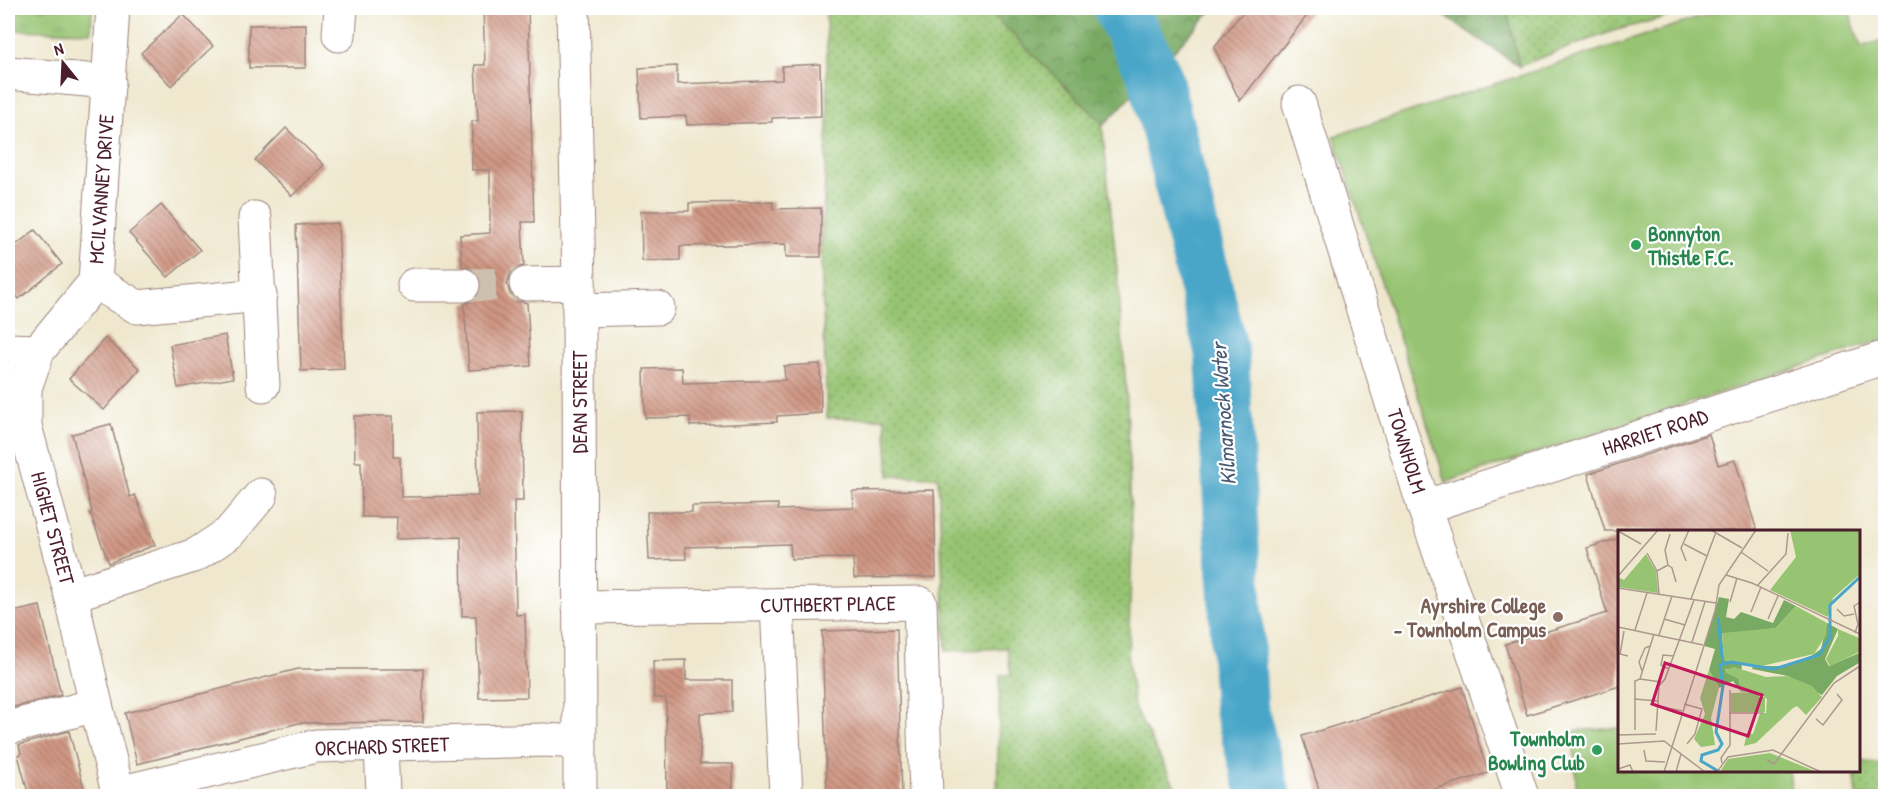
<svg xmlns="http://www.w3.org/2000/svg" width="1893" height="804" viewBox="0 0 1893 804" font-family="'Patrick Hand',sans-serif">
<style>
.grass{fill:url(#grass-tufts);stroke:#70724e;stroke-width:1.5}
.forest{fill:url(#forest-crowns);stroke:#626448;stroke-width:1.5}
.park{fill:url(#park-dots);stroke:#70724e;stroke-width:1.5}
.pitch{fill:#97c472;stroke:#70724e;stroke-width:1.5}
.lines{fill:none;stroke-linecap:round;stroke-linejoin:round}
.river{stroke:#49a6c8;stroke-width:54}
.building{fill:url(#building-back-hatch)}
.minor-tunnel{stroke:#cec0ae;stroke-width:33;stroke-dasharray:33 16;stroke-linecap:butt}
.minor-casing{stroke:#9c847d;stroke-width:35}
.major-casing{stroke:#9c847d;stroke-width:35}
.minor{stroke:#fff;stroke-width:33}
.major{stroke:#fff;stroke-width:33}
.leisure-dot{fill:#2e9e5b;stroke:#fff;stroke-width:2}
.education-dot{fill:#8d6e63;stroke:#fff;stroke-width:2}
.labels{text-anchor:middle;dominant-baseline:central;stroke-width:4.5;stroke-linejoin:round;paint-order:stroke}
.street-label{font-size:21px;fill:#4a1f2b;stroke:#fff}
.leisure-label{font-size:21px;font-weight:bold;fill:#27864d;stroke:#fff;text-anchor:start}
.education-label{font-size:21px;font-weight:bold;fill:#785e54;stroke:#fff;text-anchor:end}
.water-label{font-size:22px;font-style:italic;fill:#4a5c72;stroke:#fff}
.inset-river{fill:none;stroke:#49a6c8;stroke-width:3}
.inset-road{fill:none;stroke:#ad988d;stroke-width:1.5}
.view{fill:#c2185b;fill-opacity:0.15;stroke:#c2185b;stroke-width:3}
.inset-edge{fill:none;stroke:#4a1f2b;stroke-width:3}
</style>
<defs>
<pattern id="grass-tufts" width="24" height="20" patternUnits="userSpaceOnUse" patternTransform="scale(1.5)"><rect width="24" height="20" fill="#97c472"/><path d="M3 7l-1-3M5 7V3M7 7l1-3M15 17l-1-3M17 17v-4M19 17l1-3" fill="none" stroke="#7d9f5e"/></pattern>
<pattern id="forest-crowns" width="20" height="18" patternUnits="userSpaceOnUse" patternTransform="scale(1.5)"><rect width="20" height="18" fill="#79aa64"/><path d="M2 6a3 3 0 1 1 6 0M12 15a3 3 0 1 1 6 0" fill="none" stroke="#658a53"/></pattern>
<pattern id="park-dots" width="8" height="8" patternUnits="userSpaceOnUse" patternTransform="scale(1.5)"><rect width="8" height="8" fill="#97c472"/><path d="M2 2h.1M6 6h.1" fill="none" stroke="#7d9f5e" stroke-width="1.8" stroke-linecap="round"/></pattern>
<pattern id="building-back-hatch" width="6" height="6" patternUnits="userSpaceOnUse" patternTransform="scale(1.5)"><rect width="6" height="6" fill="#cf9683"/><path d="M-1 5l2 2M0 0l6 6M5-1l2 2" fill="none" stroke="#aa7a6b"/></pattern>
</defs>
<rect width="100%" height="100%" fill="#fff"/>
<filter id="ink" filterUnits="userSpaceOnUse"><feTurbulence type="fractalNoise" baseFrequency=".0167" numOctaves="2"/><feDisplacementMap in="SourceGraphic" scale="12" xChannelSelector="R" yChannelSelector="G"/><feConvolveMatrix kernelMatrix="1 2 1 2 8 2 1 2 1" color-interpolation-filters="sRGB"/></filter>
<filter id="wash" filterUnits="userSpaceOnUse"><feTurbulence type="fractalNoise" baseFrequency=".008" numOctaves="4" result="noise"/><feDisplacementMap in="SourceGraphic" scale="24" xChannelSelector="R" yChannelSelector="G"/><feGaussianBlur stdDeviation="1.35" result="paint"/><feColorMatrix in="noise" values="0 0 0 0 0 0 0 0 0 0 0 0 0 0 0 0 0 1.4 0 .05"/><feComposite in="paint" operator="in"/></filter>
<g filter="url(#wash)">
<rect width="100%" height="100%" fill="#efe8cf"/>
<polygon class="grass" points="8,8 92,8 91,32 10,30 8,28"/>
<g class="forest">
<polygon points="986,8 1214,8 1104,125"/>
<polygon points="1433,8 1507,8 1519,66"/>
</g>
<g class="park">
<polygon points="826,8 986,8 1102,123 1118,281 1127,402 1132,547 1128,659 1134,707 1180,796 997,796 1000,675 1011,675 1007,648 946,651 938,477 889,476 885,418 827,418 821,257 828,121"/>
<polygon points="1507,8 1700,8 1613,31 1519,66"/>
<polygon points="1859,761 1885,764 1885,796 1857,796 1854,770 1858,770"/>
</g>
<g class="pitch">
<polygon points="1729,8 1848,8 1861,47 1885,39 1885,339 1446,482 1334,136"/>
<polygon points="1620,728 1620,770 1789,770 1792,796 1577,796 1573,731"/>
</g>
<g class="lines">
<polyline class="river" points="1120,8 1155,76 1222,354 1241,708 1264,796"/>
</g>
<g id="blocks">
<g class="building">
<polygon points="483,8 528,8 534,222 522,222 524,266 516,268 510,274 507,284 510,294 517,301 527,303 531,366 469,370 464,304 473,301 479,295 482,284 479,276 473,269 462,266 460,235 490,233 490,170 472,170 472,121 478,121 475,65 485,65"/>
<polygon points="1246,8 1313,8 1240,101 1214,47"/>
<polygon points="183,14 213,46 171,86 141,53"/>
<polygon points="306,24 306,68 249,68 249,25"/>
<polygon points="820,64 821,116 772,118 772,122 687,125 686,116 641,118 639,68 677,66 677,84 782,80 782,66"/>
<polygon points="286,128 324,165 292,196 255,160"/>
<polygon points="773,202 773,209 821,208 821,257 786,257 786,244 680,246 680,260 642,261 641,211 689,211 689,203"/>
<polygon points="161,205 200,250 168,277 129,233"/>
<polygon points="338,223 344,369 301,371 296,225"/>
<polygon points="35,230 62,264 19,299 8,285 8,251"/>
<polygon points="225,335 233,378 178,388 170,345"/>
<polygon points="105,338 140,369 104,410 69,379"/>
<polygon points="820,364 821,413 777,416 777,422 690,426 690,417 645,418 644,369 682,368 683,383 785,380 784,366"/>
<polygon points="522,411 523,501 514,501 516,615 525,614 527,697 479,698 476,616 462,616 461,537 396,539 397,517 362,517 361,462 355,462 354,416 393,416 393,457 400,457 401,497 478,496 477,412"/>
<polygon points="111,424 130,497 135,495 155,545 109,563 90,513 92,512 72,434"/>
<polygon points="1709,434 1718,465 1735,460 1757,531 1605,531 1588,474"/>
<polygon points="934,490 936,577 854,578 853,558 791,559 790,544 685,547 686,559 649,560 647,512 692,512 692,506 778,504 778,510 853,507 852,491"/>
<polygon points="1620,538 1620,686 1527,715 1505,644 1607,613 1587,548"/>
<polygon points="40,606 61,695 10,708 8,699 8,613"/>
<polygon points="897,629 902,796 827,796 822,631"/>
<polygon points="686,660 686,680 732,680 732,712 700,713 700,764 733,764 733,796 667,796 666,698 654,698 653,661"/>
<polygon points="298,669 423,669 423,722 299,723 137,764 125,713"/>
<polygon points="1462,687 1488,773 1413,796 1321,796 1302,736"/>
<polygon points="69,731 86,796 29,796 18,755 21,754 19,745"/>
</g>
</g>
</g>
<g filter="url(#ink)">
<use href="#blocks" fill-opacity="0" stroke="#9c847d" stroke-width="1.5"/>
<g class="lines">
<polyline class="minor-tunnel" points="463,285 526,284"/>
<defs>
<g id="minor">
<polyline points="113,8 95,282 38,351 25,388 25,426 71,595 96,705 119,796"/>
<polyline points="339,35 341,8"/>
<polyline points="8,73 109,82"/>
<polyline points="1299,103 1424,507 1522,796"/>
<polyline points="255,218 263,385"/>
<polyline points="95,282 137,307 260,295"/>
<polyline points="526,284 579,283"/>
<polyline points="414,285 463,285"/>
<polyline points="579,310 658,308"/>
<polyline points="8,350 38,351"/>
<polyline points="1424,507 1886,357"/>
<polyline points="71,595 196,555 229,533 261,495"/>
<polyline points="777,605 786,796"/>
<polyline points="579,607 920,603 926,796"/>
<polyline points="8,728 96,705"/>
<polyline points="381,744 383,796"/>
<polyline points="118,793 316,746 544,740 579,742"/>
</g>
<polyline id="major" points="573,8 579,283 580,796"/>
</defs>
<use href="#minor" class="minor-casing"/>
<use href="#major" class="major-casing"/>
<use href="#minor" class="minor"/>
<use href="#major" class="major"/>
</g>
</g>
<g class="leisure-dot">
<circle cx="1636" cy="245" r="6"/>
<circle cx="1597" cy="750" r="6"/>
</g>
<circle class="education-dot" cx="1558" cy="617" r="6"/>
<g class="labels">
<g class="street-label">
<text transform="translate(101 189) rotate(-86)">MCILVANNEY DRIVE</text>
<text transform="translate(579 402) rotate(-90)">DEAN STREET</text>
<text transform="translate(1655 432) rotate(-18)">HARRIET ROAD</text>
<text transform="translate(1407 451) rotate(73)">TOWNHOLM</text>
<text transform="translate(53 528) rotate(75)">HIGHET STREET</text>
<text transform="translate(828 604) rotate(-1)">CUTHBERT PLACE</text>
<text transform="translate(382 746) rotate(-2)">ORCHARD STREET</text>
</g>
<g class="leisure-label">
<text x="1648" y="233">Bonnyton<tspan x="1648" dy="24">Thistle F.C.</tspan></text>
<text x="1585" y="738" text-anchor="end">Townholm<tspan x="1585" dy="24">Bowling Club</tspan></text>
</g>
<g class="education-label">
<text x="1546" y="605">Ayrshire College<tspan x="1546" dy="24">- Townholm Campus</tspan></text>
</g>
<g class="water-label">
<text transform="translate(1223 414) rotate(-94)">Kilmarnock Water</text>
</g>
</g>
<g transform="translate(1618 530)">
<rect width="242" height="242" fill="#efe8cf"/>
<path d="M101 67 111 69 108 87 116 89 123 82 155 93 166 70 178 76 158 98 104 105 106 130 123 132 124 139H107L121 149 123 162 115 151 101 158 91 140 97 119 86 116ZM209 93 220 99 207 129 211 136 241 123V133L219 146 204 165 170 146 134 139 135 136H164L193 126 203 119Z" fill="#79aa64"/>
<path d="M172 0H241V45L215 68 210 87 152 60 178 27ZM28 24 38 41 40 63 0 57V47L6 50ZM178 76 209 93 208 105 196 124 144 136 106 130 104 103 158 98ZM220 99 241 108V122L212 136 208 129 220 106ZM116 137 148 147 170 146 194 156 204 167 188 185 179 176 175 178 138 213 126 216 129 203 135 204 142 183H148L149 169 141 162H123L121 149 108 143 107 140ZM91 140 101 158 93 188 97 215 83 217 76 209 87 184 82 168ZM152 223 199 242H102L110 229Z" fill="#97c472"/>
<path d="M182 83 201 94 194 105 175 94ZM176 99 195 112 187 123 169 111ZM140 108 141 122 119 124 118 110ZM141 162V167H147V182H113V163Z" fill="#97c472"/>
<path class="inset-river" d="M100 88 105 134M100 241 83 231 84 225 100 220 104 214 98 202 105 156 102 135 113 132 156 139 201 125 212 107V75L242 47"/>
<path class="inset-road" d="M93 0 124 18M0 1 23 14M66 14 89 26M123 22 150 41M29 23 39 41 41 64M68 31 63 18 71 0M50 35 54 38 58 52 57 48M39 41 50 35 47 20 52 4 51 7M108 45 134 53 242 104M0 46 40 0M139 56 168 24 170 3M0 58 98 73M73 69 98 2M112 72 119 48M219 79 226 86 236 84M133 82 143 57M46 89 67 95M150 89 160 66M0 97 85 115M17 100 29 63M6 101 2 124 10 126M237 103 240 94 236 76 242 72M41 105 54 66M74 112 87 72M51 139 43 135 45 125 56 126M24 141 21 132 27 118 32 116M22 149 43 152M16 169 40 171M66 174 84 179 77 204 69 214M40 176 64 181M111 183H146M198 189 205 195 224 170 219 164M17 200V151L22 149 36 104M38 201 41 156 47 149 76 70M0 205 38 204M0 214 46 211 87 242M26 220 28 231 47 232M149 230 156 234 216 153 242 136M104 233 103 228 112 215V160M0 239 12 235 15 242M46 242 97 81 101 55 138 0M58 242 63 224M99 242 110 227 155 220 203 242"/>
<path class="view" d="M47 133 144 165 130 206 34 174Z"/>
<rect width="242" height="242" class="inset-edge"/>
</g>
<rect width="1893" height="804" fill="none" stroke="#fff" stroke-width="30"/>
<g transform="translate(63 63) rotate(342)" stroke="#ffffff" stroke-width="4.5" paint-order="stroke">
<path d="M0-4.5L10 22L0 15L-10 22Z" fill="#4a1f2b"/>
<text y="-9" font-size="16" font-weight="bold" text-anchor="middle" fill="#4a1f2b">N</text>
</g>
</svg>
